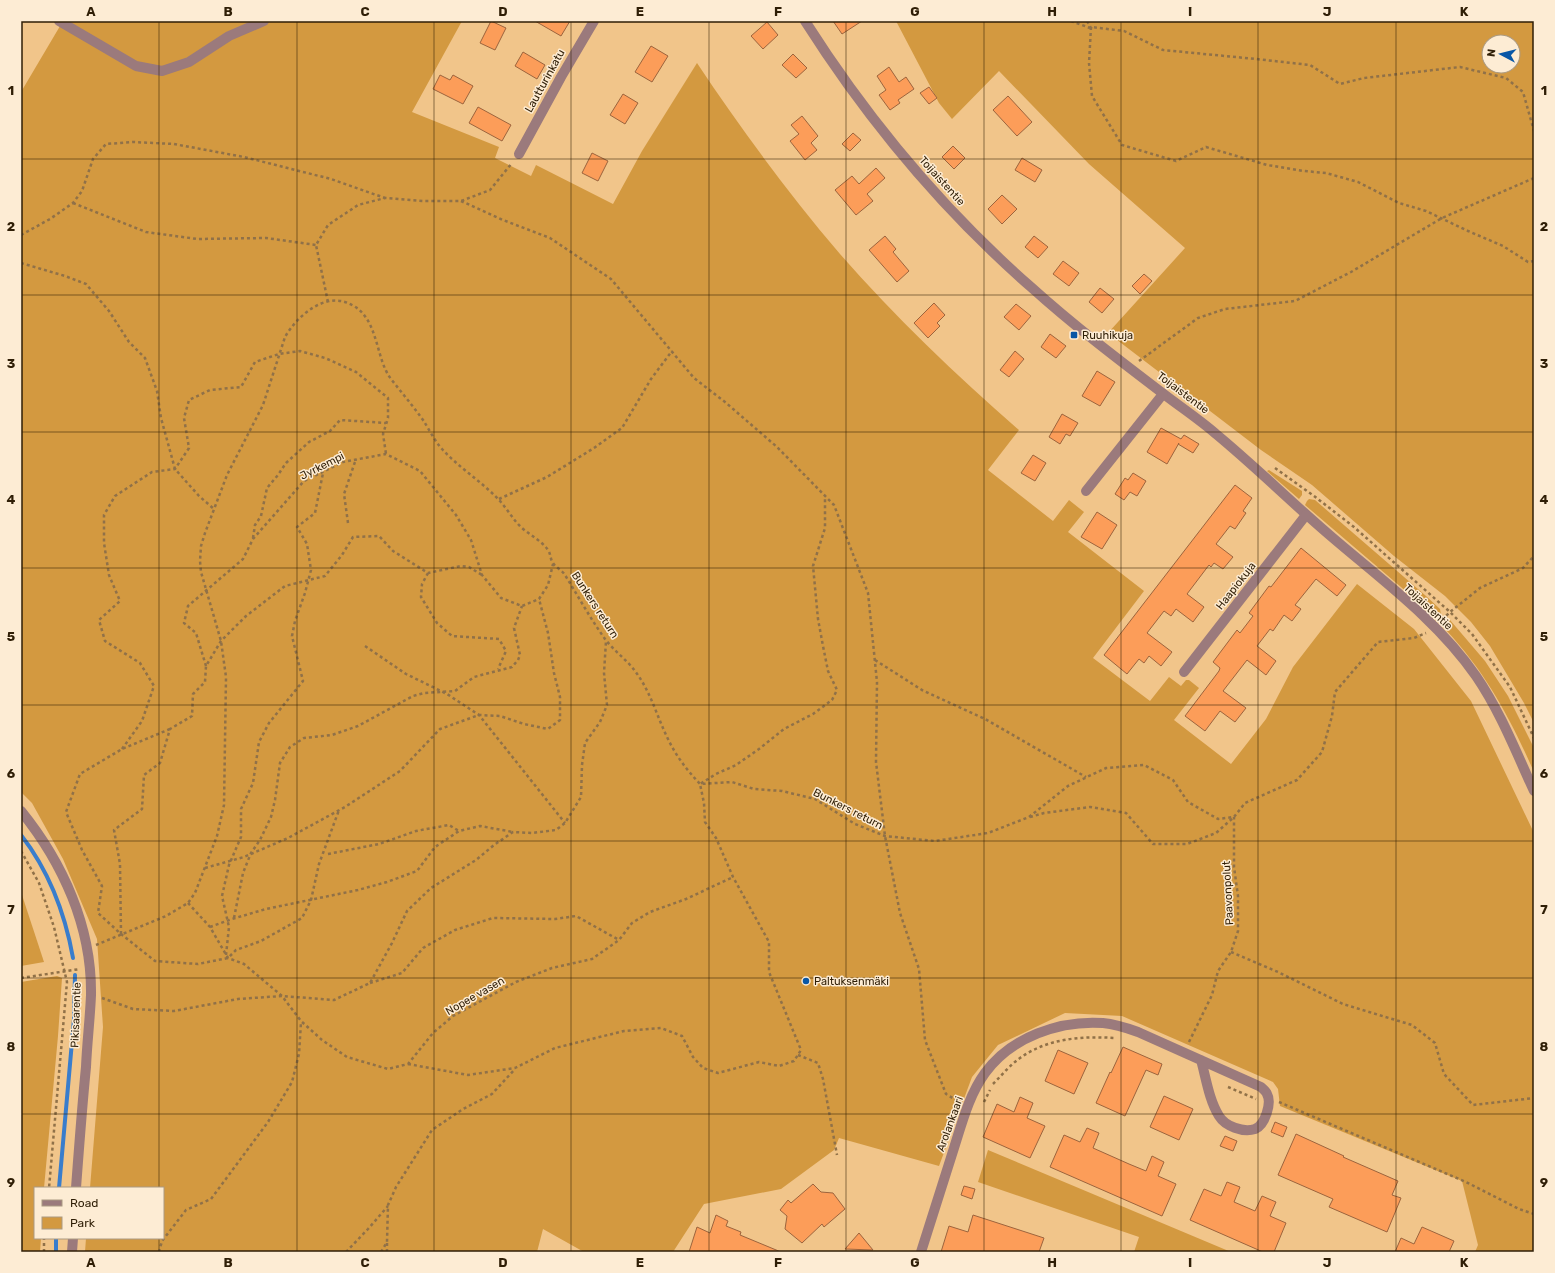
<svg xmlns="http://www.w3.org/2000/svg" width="1555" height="1273" viewBox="0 0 1555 1273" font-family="Rubik,sans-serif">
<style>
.green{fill:#d39940;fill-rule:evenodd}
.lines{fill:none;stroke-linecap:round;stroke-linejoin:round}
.stream{stroke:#397dcc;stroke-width:4}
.building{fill:#fc9d59;stroke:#9c643d}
.path{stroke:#907148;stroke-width:2.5;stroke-dasharray:3 3;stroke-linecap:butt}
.minor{stroke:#9b7a7c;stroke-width:10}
.grid{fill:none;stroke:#2f1e06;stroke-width:1;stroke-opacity:0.55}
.poi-dot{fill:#0957a6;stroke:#fdecd4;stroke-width:1.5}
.labels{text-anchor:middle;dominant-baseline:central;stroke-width:3;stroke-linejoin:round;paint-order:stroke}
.street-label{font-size:11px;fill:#2f1e06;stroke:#fdecd4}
.poi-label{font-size:11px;fill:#2f1e06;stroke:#fdecd4;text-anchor:start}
.neatline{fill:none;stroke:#2f1e06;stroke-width:1.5}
.grid-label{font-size:13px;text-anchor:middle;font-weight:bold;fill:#2f1e06}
</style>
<rect width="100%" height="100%" fill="#f1c58a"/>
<g class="green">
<path d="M63 21H462L412 112 499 147 495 158 531 176 536 165 613 204 642 151 697 63C741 129 788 193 840 254 895 317 956 375 1019 430L988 470 1053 521 1069 500 1084 512 1068 532 1144 591 1093 658 1150 701 1169 677 1181 686 1186 680H1189L1199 688 1174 720 1231 764 1266 719 1293 667 1357 584 1414 629 1471 701 1534 833V1252H1475L1478 1245 1462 1181 1280 1106 1278 1089 1273 1082 1122 1016 1065 1013 998 1045 972 1077 939 1166 839 1138 834 1150 781 1189 704 1204 673 1252H584L543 1229 537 1252H85L86 1238H163V1188H90L103 1027 97 939 63 859 32 803 21 792V92Z"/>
<path d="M896 21H1534V723L1524 703 1490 646 1471 622 1445 596 1394 556 1312 485 1261 450 1108 333 1185 248 1089 164 999 71 952 119 939 103ZM1489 42H1513V66H1489Z"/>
<polygon points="1269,470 1302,491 1302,495 1299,499 1267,471"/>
<polygon points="1309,499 1315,500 1426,596 1440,609 1441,615 1434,617 1415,599 1305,505 1307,501"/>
<path d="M1448 620H1450L1485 661 1508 696 1534 748V772C1510 718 1487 674 1446 630L1445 626Z"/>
<polygon points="21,892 44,962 21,966"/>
<polygon points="57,976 62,978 58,1036 44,1188 35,1188 35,1238 41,1238 40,1252 21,1252 21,982"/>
<polygon points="988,1150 1231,1252 1134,1252 1139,1237 978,1182"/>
</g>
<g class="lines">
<g class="stream">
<path d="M21 835C49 871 65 913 73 958"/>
<polyline points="59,1188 74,1019 75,975"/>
<polyline points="56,1252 56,1238"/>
</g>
</g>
<g class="building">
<polygon points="491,21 506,28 495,50 480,43"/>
<polygon points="535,21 570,21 561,36"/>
<polygon points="833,21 862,21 842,34"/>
<polygon points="767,22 778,35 763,49 751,36"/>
<polygon points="651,46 668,56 652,82 635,72"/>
<polygon points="523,52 545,65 537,79 515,66"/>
<polygon points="793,54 807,68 796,78 782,65"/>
<polygon points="889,67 899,82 906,77 914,89 898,100 900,103 890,110 879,95 886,90 877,76"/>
<polygon points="440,75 450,80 453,75 473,86 463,104 433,89"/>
<polygon points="929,87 937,98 929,104 920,93"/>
<polygon points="623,94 638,103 625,124 610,115"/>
<polygon points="1008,96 1032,122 1017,136 993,110"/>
<polygon points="478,107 511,125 502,141 469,123"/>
<polygon points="802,116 818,136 811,143 817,150 805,160 790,141 799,134 791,125"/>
<polygon points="853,133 861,140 850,151 842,144"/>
<polygon points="953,146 965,158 954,169 942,157"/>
<polygon points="592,153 608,161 598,181 582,173"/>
<polygon points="1022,158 1042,170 1035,182 1015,170"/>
<polygon points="876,168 885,178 867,194 873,201 856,215 835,190 852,176 859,184"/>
<polygon points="1002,195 1017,209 1002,224 988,209"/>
<polygon points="885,236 896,249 893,252 909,271 897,282 869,250"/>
<polygon points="1034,236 1048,247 1038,258 1025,247"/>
<polygon points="1063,261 1079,273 1069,286 1053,274"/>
<polygon points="1144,274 1152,281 1140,294 1132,286"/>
<polygon points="1100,288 1114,299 1102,313 1089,302"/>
<polygon points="934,303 945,315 937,323 940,326 928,338 914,323"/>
<polygon points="1016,304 1031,316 1019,330 1004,317"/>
<polygon points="1050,334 1066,346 1056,358 1041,347"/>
<polygon points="1015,351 1024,359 1009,377 1000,370"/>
<polygon points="1097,371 1115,382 1100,406 1082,396"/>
<polygon points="1062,414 1078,423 1070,436 1066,434 1060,444 1049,437"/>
<polygon points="1161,428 1181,439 1184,435 1199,444 1193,453 1178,444 1179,443 1167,464 1147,452"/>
<polygon points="1033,455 1046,463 1035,481 1021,473"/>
<polygon points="1133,473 1146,481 1137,496 1130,492 1124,500 1115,494 1125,478 1128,480"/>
<polygon points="1235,485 1252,498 1243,511 1246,513 1235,529 1230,526 1216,544 1233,557 1223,569 1214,563 1211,567 1209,565 1187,594 1204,607 1193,622 1176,609 1171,616 1164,611 1147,633 1172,652 1161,666 1149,656 1144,663 1139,659 1127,674 1104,655"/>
<polygon points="1097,512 1117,525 1102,549 1081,537"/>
<polygon points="1301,548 1346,585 1337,596 1316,579 1295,605 1301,609 1292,621 1284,615 1273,631 1270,629 1257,646 1276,661 1266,675 1247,660 1223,691 1246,708 1235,722 1220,711 1205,731 1185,716 1219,671 1220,668 1213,662 1237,630 1240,633 1253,616 1249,613 1269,586 1271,587"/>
<polygon points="1123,1047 1162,1064 1158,1075 1146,1070 1125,1116 1096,1103 1110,1072 1111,1073"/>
<polygon points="1058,1050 1088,1063 1074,1094 1045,1081"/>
<polygon points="1164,1096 1193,1109 1179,1140 1150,1127"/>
<polygon points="1020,1097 1033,1103 1027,1118 1045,1126 1030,1158 983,1137 997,1104 1014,1112"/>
<polygon points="1275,1122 1287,1127 1283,1137 1271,1132"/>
<polygon points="1087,1128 1099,1133 1093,1148 1129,1164 1146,1171 1152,1156 1164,1162 1158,1176 1176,1184 1162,1216 1050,1167 1064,1135 1080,1142"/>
<polygon points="1296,1134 1344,1156 1343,1157 1398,1181 1392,1195 1401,1198 1387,1232 1329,1207 1333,1199 1278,1175"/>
<polygon points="1225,1136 1237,1141 1233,1151 1220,1146"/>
<polygon points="1227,1182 1240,1187 1234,1202 1255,1211 1262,1196 1276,1202 1270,1216 1286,1223 1274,1252 1263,1252 1190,1220 1204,1189 1221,1196"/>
<polygon points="813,1184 821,1192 833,1193 845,1209 824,1227 822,1224 802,1243 785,1229 787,1216 780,1210 788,1200 791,1203"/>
<polygon points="964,1186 975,1189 972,1199 961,1195"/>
<polygon points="716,1215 728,1221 726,1226 741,1232 740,1235 781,1252 689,1252 697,1227 710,1233"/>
<polygon points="973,1215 1044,1238 1039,1252 941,1252 949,1226 968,1232"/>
<polygon points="1422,1227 1454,1241 1449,1252 1395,1252 1401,1238 1414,1244"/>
<polygon points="859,1233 873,1250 845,1249"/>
</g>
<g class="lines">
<g class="path">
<polyline points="1071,21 1090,28"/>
<polyline points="1087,21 1091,28 1091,27 1124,31 1163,50 1256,59 1310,65 1340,84 1364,78 1460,67 1506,78 1523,92 1534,131"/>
<polyline points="1091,27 1089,63 1092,96 1122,145 1176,161 1206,147 1267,165 1304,171 1326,173 1358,182 1399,203 1426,211 1468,231 1503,246 1528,262 1534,261"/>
<polyline points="461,201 503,220 550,238 611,279 694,378 725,402 777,447 834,505 868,593 877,682 876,762 885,836 900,913 919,969 925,1040 946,1094 959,1102"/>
<polyline points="73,203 146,232 197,239 266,238 316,245"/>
<polyline points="21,235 50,219 73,203 82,191 93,159 106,144 133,142 174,144 244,157 331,179 385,198"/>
<polyline points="21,263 65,276 86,284 109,311 129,342 145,358 157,391 161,418 175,469 199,496 214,509"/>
<polyline points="328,302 316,245 328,225 358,205 385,198 423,201 461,201 490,190 512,163"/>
<polyline points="1139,361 1198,318 1225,309 1295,301 1351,272 1442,218 1534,178"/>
<polyline points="1275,468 1314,496 1354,527 1450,612 1472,634 1510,687 1534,738"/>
<polyline points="499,499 547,477 594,448 622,428 651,379 672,351"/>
<polyline points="348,523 344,494 356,459"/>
<polyline points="253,538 255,525 261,516 267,488 278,475 286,463 309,442 330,431 340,420 386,423"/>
<polyline points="428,573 422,584 421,597 437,623 452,636 499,639 506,651 498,669"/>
<polyline points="1442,620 1450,612 1480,588 1523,568 1534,556"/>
<polyline points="365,646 406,674 447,694 479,715 565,823"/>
<polyline points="875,660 922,690 985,719 1086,777"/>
<polyline points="206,666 196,633 184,623 188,606 243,559 253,539 304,481 343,462 386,454 420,471 456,515 471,540 482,575 501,598 522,606 539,599 548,585 553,564"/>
<polyline points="170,729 122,749 80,774 66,812 82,850 102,886 98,913 121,934 155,961 198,964 228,958 236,950 261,941 302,918 311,900 319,864 339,810"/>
<polyline points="122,749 142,721 154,686 140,663 105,641 99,620 120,601 109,575 104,543 104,515 115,496 152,472 175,469 189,448 184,418 189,400 210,390 241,387 255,362 279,354 300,351 325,358 356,372 388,398 388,418 383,434 386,454"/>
<polyline points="1030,817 1044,813 1090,807 1126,813 1153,844 1187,844 1216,833 1234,817"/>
<polyline points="21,851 39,883 54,927 67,982 49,1188"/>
<polyline points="328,854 379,844 416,831 449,825 459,831"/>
<polyline points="205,868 244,857 288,838 345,807 400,771 440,729 479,715 500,716 524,724 548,729 560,720 560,697 554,673 548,633 539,599"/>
<polyline points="188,903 210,927 228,958 244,964 282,996 301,1021 322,1040 347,1057 388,1069 408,1064 433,1033 453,1016 516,982 552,968 592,959 619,940 632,923 650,912 686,899 733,877"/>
<polyline points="234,918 243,873 251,853 260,840 271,817 275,800 280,763 290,747 304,738 332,735 358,726 413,696 424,693 455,691 474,677 512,667 518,660 520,655 514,628 522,606"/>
<polyline points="210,927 232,919 266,909 358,890 387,882 417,871 435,847 459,831 480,826 513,832"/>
<polyline points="121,934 120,864 114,830 142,809 144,775 160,763 170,729 192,716 193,694 205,682 206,666 221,641 246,616 285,586 325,576 342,555 353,537 379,536 393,551 428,573 461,566 469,567 482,575"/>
<path d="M96 945 166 916 188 903 195 893 217 836 224 805 226 677 221 641 201 572 200 561 201 546 205 533 227 475 263 405 285 337C297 316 326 290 352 305 379 319 375 358 391 379 402 393 413 406 423 420 429 429 434 440 442 449 458 467 481 481 498 499 507 508 513 520 522 528 531 536 542 541 548 550 551 554 550 559 553 563 556 568 562 570 565 575 578 596 590 618 605 639 614 651 627 660 635 671 651 692 657 717 668 739 676 756 687 770 700 784L732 782 754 789 782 791 815 799 855 824 885 836 935 841 988 833 1029 817 1068 786 1106 768 1144 765 1173 780 1188 802 1218 819 1234 817 1245 803 1297 780 1322 752 1332 716 1335 692 1378 642 1414 638 1426 633"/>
<polyline points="1231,952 1278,972 1343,1004 1412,1025 1435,1043 1444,1074 1473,1105 1534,1098"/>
<polyline points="226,955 229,927 222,896 229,865 241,837 241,809 253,783 259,742 269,723 303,681 292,636 295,621 305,593 311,570 307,544 297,527 315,513 323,473"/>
<polyline points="21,978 80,969"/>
<polyline points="370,983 402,973 423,948 455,930 493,918 555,919 576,916 619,940"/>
<polyline points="102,998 133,1009 174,1011 238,999 282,996 334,1000 370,983 392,943 407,911 431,888 476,860 494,845 513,832 532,833 556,830 565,823 581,797 582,765 585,743 600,722 607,705 604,673 606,641"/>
<polyline points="1189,1042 1212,995 1218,971 1231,952 1238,931 1238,896 1234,867 1234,817"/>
<polyline points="798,1055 818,1063 823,1079 837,1155"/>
<polyline points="408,1064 468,1075 515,1068 555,1048 624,1031 661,1028 682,1036 693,1057 703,1068 718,1073 759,1062 779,1066 794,1061 801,1050 769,972 769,942 733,877 716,838 705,822 704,803 700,784 716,774 736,765 759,749 784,729 813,714 832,700 837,690 828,671 823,646 818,619 813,566 825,528 825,497"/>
<path d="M993 1084C1002 1075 1010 1065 1020 1058 1048 1038 1082 1036 1115 1038"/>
<polyline points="1228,1087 1256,1099"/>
<polyline points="984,1102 990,1090"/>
<polyline points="1279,1102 1466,1182 1519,1209 1534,1214"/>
<polyline points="387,1243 387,1252"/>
<polyline points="44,1252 44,1238"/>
<polyline points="159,1252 162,1241 186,1210 211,1199 268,1122 292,1082 299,1054 301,1022"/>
<polyline points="346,1252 368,1229 388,1206"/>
<polyline points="381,1252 387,1242 388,1205 396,1187 432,1130 463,1109 492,1094 515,1069"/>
</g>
<g class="minor">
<polyline points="59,21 136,66 162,71 189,62 229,36 264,21"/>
<path d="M805 21C868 120 943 210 1031 287 1073 325 1119 360 1165 395 1182 408 1200 420 1216 434 1256 467 1293 504 1333 538 1382 580 1438 621 1476 676 1500 711 1516 752 1534 791"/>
<polyline points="519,154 561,77 594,21"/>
<polyline points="1086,491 1163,394"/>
<polyline points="1184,672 1306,515"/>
<path d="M21 811C63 863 92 927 91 995 90 1019 87 1043 86 1067 82 1107 79 1148 76 1188"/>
<polyline points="72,1252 73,1238"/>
<path d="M921 1252C932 1217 943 1183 954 1148 962 1123 969 1095 985 1073 1011 1037 1060 1020 1103 1023 1115 1024 1127 1028 1138 1032L1261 1087C1263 1089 1266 1091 1267 1094 1272 1103 1265 1125 1255 1129 1243 1133 1225 1126 1219 1116 1209 1100 1206 1078 1201 1060"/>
</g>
</g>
<path class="grid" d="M159 21V1188M297 21V1252M434 21V1252M571 21V1252M709 21V1252M846 21V1252M984 21V1252M1121 21V1252M1258 21V1252M1396 21V1252M21 159H1534M21 295H1534M21 432H1534M21 568H1534M21 705H1534M21 841H1534M21 978H1534M21 1114H1534M159 1238V1252"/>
<g class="poi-dot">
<rect x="1070" y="331" width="8" height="8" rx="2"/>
<circle cx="806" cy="981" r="4"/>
</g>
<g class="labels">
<g class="street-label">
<text transform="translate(545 81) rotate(-61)">Lautturinkatu</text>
<text transform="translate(942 181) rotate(48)">Toijaistentie</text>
<text transform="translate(1183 393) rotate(37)">Toijaistentie</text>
<text transform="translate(322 466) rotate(-27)">Jyrkempi</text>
<text transform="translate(1236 586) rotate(-52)">Haapiokuja</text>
<text transform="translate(595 605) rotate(57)">Bunkers return</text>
<text transform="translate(1428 607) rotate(43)">Toijaistentie</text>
<text transform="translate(848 809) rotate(27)">Bunkers return</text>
<text transform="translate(1228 893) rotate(-93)">Paavonpolut</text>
<text transform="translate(475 996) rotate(-30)">Nopee vasen</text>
<text transform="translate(76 1015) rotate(-88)">Pikisaarentie</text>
<text transform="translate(950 1124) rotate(-70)">Arolankaari</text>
</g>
<g class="poi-label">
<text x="1082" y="335">Ruuhikuja</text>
<text x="814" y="981">Paltuksenmäki</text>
</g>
</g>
<rect width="1555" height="1273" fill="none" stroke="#fdecd4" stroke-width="44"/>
<rect x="34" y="1187" width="130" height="52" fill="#fdecd4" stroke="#ab9a82"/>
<rect x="42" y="1200" width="20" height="6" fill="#9b7a7c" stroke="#ab9a82"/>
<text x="70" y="1207" font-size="12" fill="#2f1e06">Road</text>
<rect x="42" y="1217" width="20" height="12" fill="#d39940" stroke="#ab9a82"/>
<text x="70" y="1227" font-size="12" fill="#2f1e06">Park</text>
<g transform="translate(1501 54) rotate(277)"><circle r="19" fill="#fdecd4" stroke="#ab9a82"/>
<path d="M0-3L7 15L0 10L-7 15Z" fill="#0957a6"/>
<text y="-6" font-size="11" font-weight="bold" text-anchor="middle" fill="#2f1e06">N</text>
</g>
<rect x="22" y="22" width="1511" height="1229" class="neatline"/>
<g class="grid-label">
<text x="91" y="16">A</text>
<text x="228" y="16">B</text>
<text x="365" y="16">C</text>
<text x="503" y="16">D</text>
<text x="640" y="16">E</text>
<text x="778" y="16">F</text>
<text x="915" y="16">G</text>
<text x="1052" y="16">H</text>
<text x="1190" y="16">I</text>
<text x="1327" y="16">J</text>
<text x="1464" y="16">K</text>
<text x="11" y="95">1</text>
<text x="1544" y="95">1</text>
<text x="11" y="231">2</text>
<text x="1544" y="231">2</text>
<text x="11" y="368">3</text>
<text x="1544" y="368">3</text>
<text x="11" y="504">4</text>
<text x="1544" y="504">4</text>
<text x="11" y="641">5</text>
<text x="1544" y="641">5</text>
<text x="11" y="778">6</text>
<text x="1544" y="778">6</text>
<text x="11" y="914">7</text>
<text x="1544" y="914">7</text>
<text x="11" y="1051">8</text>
<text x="1544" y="1051">8</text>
<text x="11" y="1187">9</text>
<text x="1544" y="1187">9</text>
<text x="91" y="1267">A</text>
<text x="228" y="1267">B</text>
<text x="365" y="1267">C</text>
<text x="503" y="1267">D</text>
<text x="640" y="1267">E</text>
<text x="778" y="1267">F</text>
<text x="915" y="1267">G</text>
<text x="1052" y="1267">H</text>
<text x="1190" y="1267">I</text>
<text x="1327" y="1267">J</text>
<text x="1464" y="1267">K</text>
</g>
</svg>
